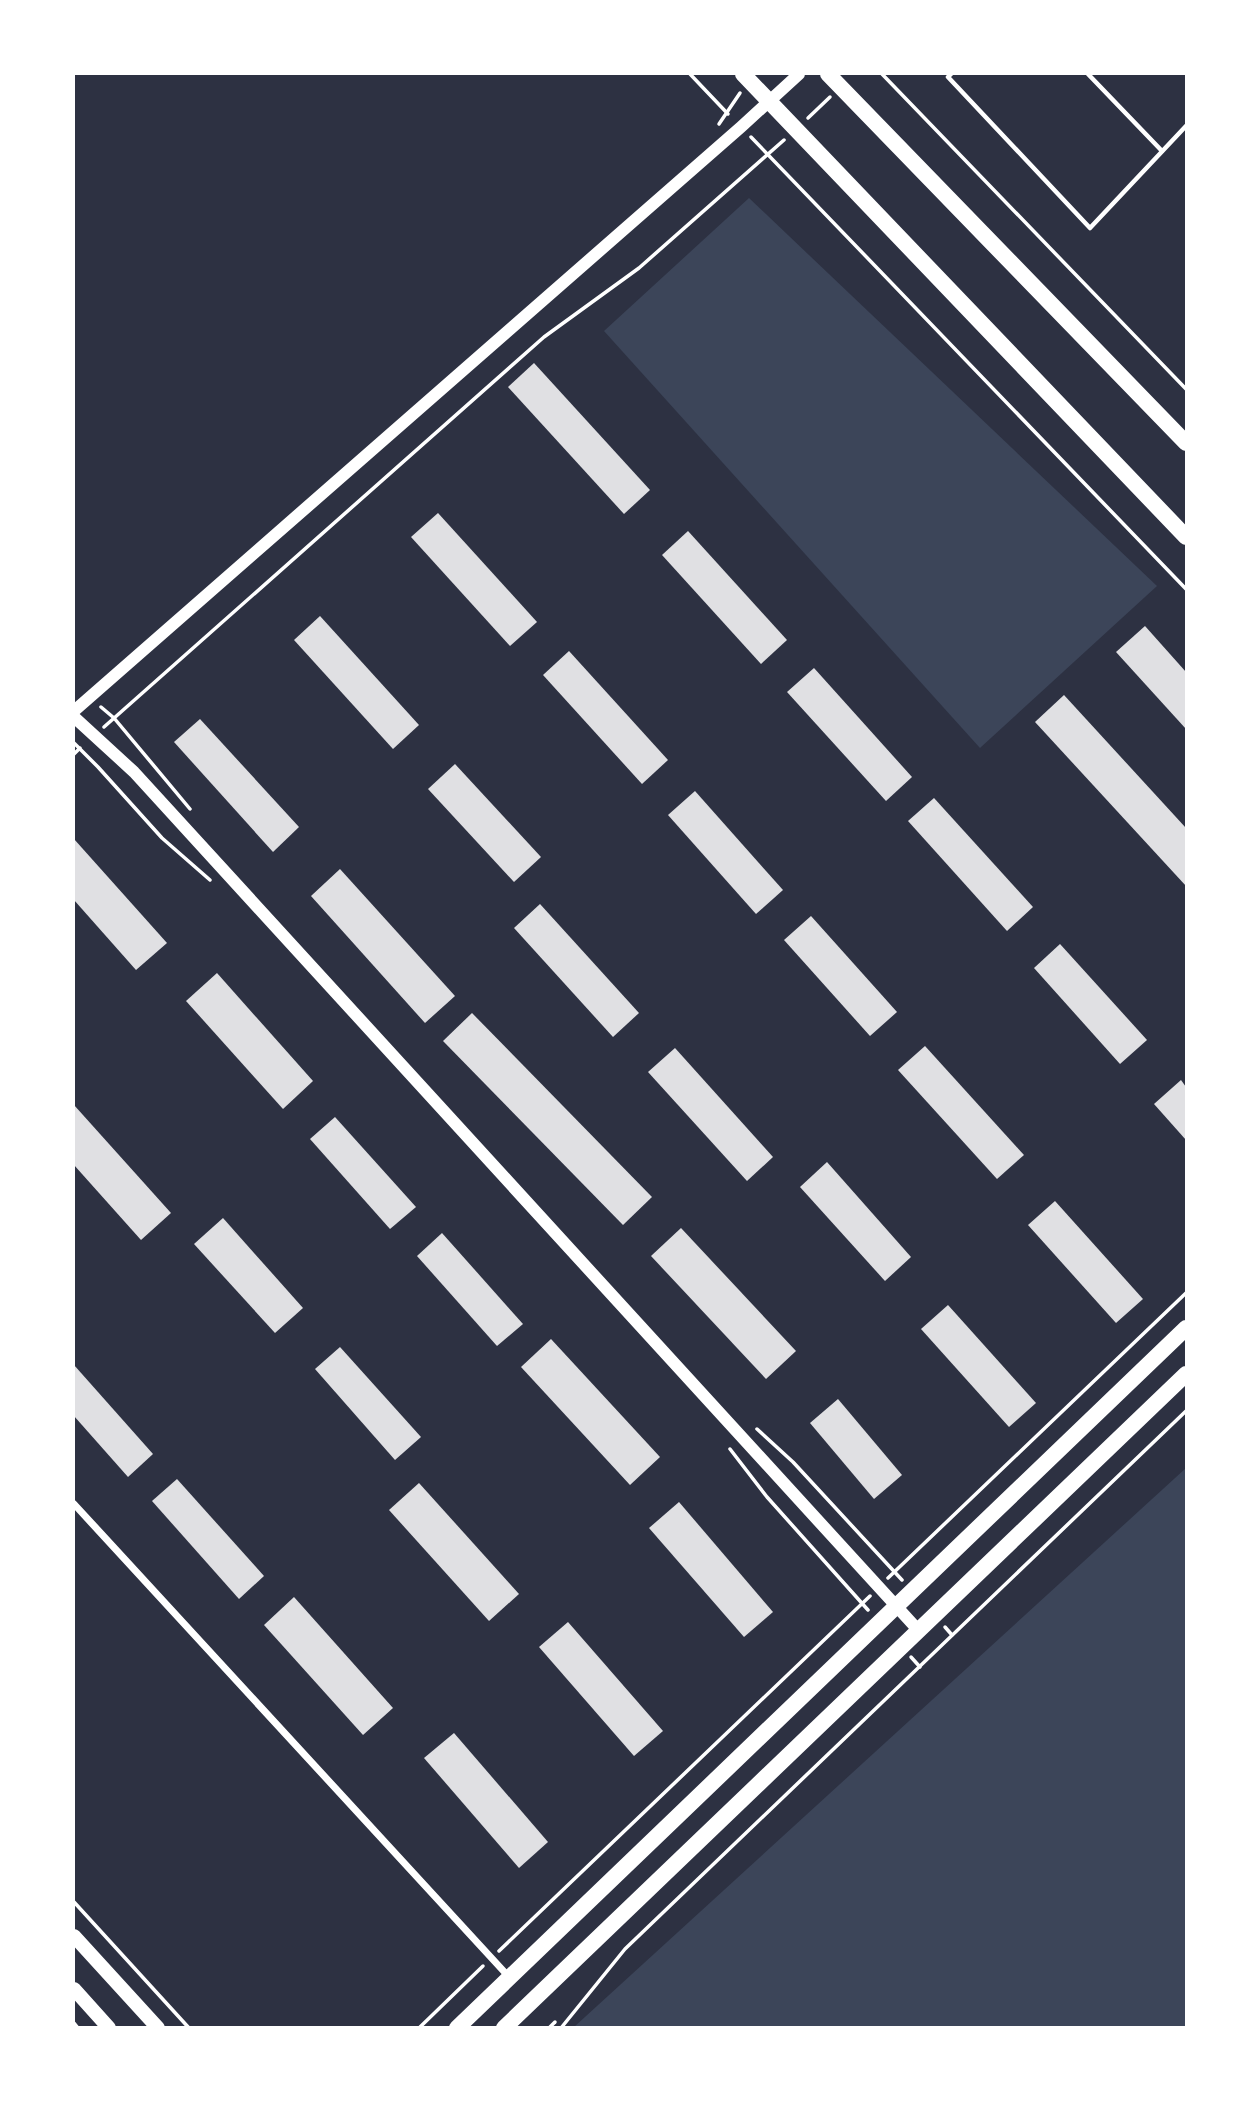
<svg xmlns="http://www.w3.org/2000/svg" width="1260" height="2101" viewBox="0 0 1260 2101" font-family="Lato,sans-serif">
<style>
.green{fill:#3c4559}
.building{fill:#e0e0e3}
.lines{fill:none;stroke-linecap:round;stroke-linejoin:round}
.path{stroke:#fff;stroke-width:3.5}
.service{stroke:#fff;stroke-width:4.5}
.minor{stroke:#fff;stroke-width:7}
.tertiary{stroke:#fff;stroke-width:12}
.secondary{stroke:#fff;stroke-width:14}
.primary{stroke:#fff;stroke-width:16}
</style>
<rect width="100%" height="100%" fill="#2d3142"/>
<g class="green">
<polygon points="749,198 1157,586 980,748 604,331"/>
<polygon points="1186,1468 1186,2027 574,2027"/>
</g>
<g class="building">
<polygon points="534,363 650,490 624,514 508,387"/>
<polygon points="438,513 537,622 510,646 411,537"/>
<polygon points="688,531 787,640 761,664 662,555"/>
<polygon points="320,616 419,725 393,749 294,640"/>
<polygon points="1145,626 1186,672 1186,729 1116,652"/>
<polygon points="569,651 668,760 642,784 543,675"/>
<polygon points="814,668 912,777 886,801 787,692"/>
<polygon points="1064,695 1186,828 1186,886 1035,722"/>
<polygon points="200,719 299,827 273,852 174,742"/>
<polygon points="455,764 541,857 514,882 428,789"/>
<polygon points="695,791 783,890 756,914 668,815"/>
<polygon points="934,798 1033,907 1007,931 908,821"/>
<polygon points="74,839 167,943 136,970 74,900"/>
<polygon points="340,869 455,996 425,1023 311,896"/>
<polygon points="540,904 639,1013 613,1037 514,928"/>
<polygon points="811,916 897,1012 870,1036 784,940"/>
<polygon points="1060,944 1147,1040 1120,1064 1034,968"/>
<polygon points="217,973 313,1081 283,1109 186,1001"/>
<polygon points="472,1013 652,1197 623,1225 443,1041"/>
<polygon points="925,1046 1024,1155 997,1179 898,1070"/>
<polygon points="675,1048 773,1157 747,1181 648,1072"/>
<polygon points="1181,1080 1186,1087 1186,1140 1154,1104"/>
<polygon points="74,1105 171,1213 141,1240 74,1165"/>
<polygon points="335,1117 416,1207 390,1229 310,1139"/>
<polygon points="827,1162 911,1257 885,1281 800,1187"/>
<polygon points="1055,1201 1143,1299 1116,1323 1028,1225"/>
<polygon points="223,1218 303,1308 275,1333 194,1244"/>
<polygon points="681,1228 796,1351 766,1379 651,1256"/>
<polygon points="442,1233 523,1324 497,1346 417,1256"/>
<polygon points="948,1305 1036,1403 1009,1427 921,1329"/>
<polygon points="551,1339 660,1457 630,1485 521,1367"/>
<polygon points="340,1347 421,1437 395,1460 315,1369"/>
<polygon points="74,1365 153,1454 128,1477 74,1416"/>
<polygon points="838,1399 902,1475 874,1499 810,1423"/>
<polygon points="177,1479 264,1576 239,1599 152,1501"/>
<polygon points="419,1483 519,1594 489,1621 389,1510"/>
<polygon points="679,1502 773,1612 744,1637 649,1528"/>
<polygon points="294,1597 393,1708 363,1735 264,1625"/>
<polygon points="568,1622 663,1731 634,1756 539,1647"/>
<polygon points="454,1733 548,1842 519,1868 424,1758"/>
</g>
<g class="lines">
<g class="path">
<polyline points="690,74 728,114"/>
<polyline points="882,74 1186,389"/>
<polyline points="808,118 830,97"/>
<polyline points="719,124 740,93"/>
<polyline points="751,137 1186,589"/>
<polyline points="101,707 114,718 190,809"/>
<polyline points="104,727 544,337 639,268 784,140"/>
<polyline points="74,743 98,767 162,838 210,880"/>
<polyline points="74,754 80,748"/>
<polyline points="757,1429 793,1462 902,1580"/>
<polyline points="730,1449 767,1497 868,1610"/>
<polyline points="888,1578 1186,1293"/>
<polyline points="945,1627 952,1635"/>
<polyline points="911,1657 920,1667"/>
<polyline points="74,1902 189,2028"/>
<polyline points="499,1951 870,1596"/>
<polyline points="74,2023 78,2028"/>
<polyline points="419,2028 483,1966"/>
<polyline points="549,2028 555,2022"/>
<polyline points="561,2028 625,1949 1186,1411"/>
</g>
<g class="service">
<polyline points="951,74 948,77 1090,228 1186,126"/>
<polyline points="1088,74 1162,151"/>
</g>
<polyline class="minor" points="74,1504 509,1977"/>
<g class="tertiary">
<polyline points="74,711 741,127 799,74"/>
<polyline points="74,717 134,772 919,1631"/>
</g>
<g class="secondary">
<polyline points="74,1936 158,2028"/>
<polyline points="74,1989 109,2028"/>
</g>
<g class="primary">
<polyline points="743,74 1186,537"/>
<polyline points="828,74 1186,443"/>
<polyline points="457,2028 1186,1328"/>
<polyline points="504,2028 1186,1374"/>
</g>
</g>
<rect width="1260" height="2101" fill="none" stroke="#ffffff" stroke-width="150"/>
</svg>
